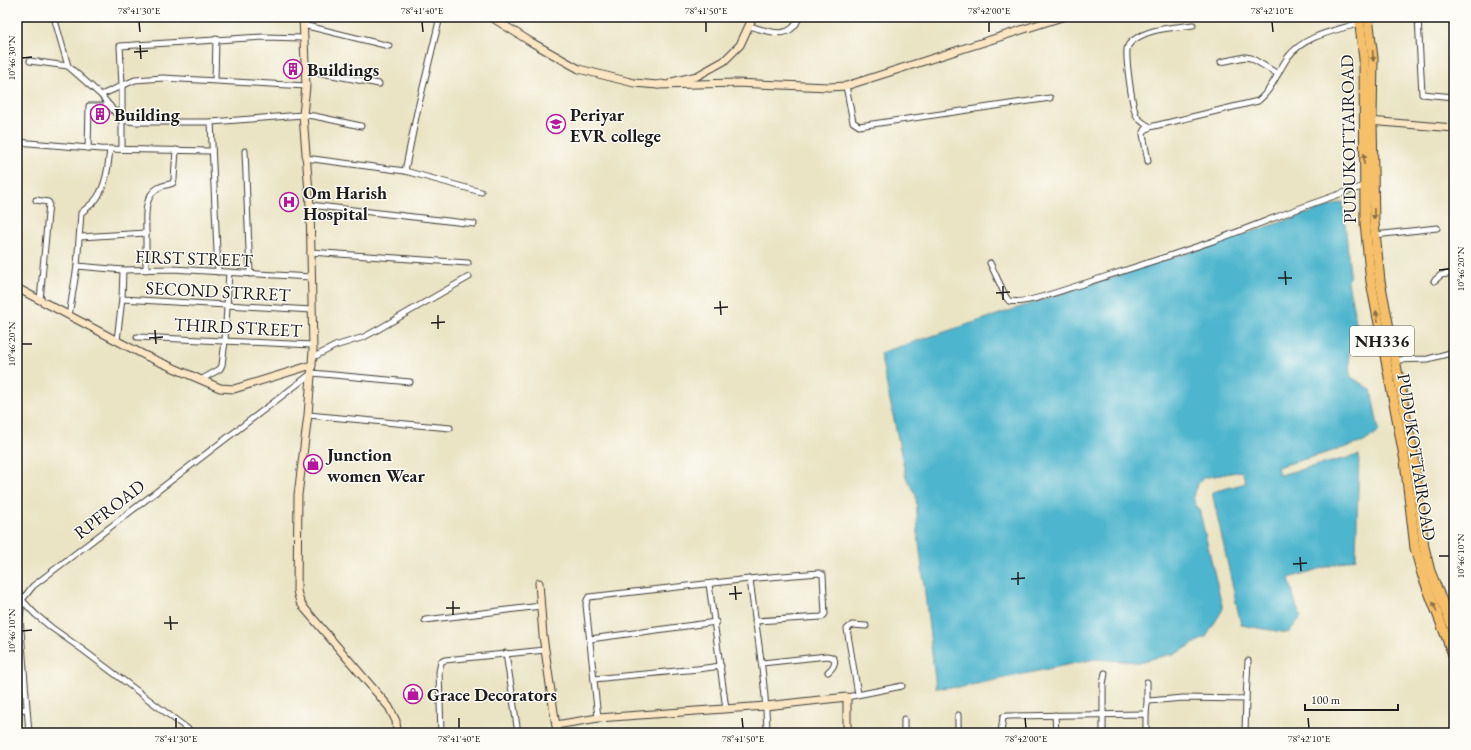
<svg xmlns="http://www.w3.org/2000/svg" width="1471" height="750" viewBox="0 0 1471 750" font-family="'EB Garamond',serif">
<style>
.water{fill:#4eb5cd;stroke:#356874}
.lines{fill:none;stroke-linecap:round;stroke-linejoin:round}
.street-casing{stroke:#3b3a35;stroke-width:7}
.secondary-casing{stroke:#3b3a35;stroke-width:9}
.highway-casing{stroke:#3b3a35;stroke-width:11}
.street{stroke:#fff;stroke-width:5}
.secondary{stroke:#fbe6c4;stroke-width:7}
.highway{stroke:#f6c06b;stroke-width:9}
.oneway{fill:#896e44}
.ticks{fill:none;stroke:#1c1c1c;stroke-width:1.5}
.labels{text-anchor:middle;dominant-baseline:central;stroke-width:3;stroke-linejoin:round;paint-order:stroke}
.shield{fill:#fdfcf7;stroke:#605f5e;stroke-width:1}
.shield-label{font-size:17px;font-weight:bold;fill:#1c1c1c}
.poi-label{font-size:18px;font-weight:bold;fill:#1c1c1c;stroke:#fdfcf7;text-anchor:start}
.street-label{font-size:18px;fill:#1c1c1c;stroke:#fdfcf7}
.neatline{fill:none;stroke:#1c1c1c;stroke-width:1.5}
.ticks-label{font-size:10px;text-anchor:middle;fill:#1c1c1c}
</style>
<rect width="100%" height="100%" fill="#fdfcf7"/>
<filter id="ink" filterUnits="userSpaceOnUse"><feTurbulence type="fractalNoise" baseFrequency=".025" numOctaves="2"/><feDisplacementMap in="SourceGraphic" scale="8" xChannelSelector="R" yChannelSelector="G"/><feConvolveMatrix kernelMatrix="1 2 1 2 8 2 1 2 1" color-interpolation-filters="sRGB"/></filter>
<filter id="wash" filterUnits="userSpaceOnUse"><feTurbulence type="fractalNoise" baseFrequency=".012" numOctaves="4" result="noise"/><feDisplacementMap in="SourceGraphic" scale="16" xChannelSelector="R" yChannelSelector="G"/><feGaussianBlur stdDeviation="0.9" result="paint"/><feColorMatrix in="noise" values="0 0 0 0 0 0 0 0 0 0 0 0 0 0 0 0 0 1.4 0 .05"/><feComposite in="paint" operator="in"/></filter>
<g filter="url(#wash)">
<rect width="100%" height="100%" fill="#eae4c4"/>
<path class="water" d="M1343 202 1350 273 1348 282 1357 326 1349 353 1350 376 1371 390 1379 431 1364 442 1277 467 1279 475 1359 455 1356 558 1289 578 1296 605 1301 617 1288 633 1241 625 1212 492 1246 483 1242 471 1203 478C1194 488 1189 498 1199 509L1223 609 1206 637 1177 653 1138 662 1095 659 962 687 936 688 918 534 916 496 906 477 880 353Z"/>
</g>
<g filter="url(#ink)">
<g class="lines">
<defs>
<g id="street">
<polyline points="54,17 68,66 101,95 121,120 136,122 211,122 303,115 314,116 361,126"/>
<polyline points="1418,17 1422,94 1454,97"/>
<polyline points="303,25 389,46"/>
<path d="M750 26C767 31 791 42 799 17"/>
<polyline points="30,61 68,66"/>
<polyline points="1221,62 1245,57 1251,58 1278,74"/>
<polyline points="306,70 379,84"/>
<polyline points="215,80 216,39"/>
<polyline points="846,86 853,122 859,126 1050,98"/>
<polyline points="101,95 135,80 163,78 306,86"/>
<polyline points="211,122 218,272"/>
<path d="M1150 127C1144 123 1139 121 1136 115 1132 105 1126 62 1127 50 1127 47 1129 44 1131 42 1148 28 1172 28 1193 25"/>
<polyline points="17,142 101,149 211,151"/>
<polyline points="88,148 89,106 110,106"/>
<polyline points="122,149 122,85 120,46 263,37 304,38"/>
<polyline points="245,151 250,274"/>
<polyline points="305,158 405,171 481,192"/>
<path d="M1148 161 1143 134 1145 130 1150 127 1258 101C1272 90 1278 71 1288 57 1305 35 1335 31 1360 23"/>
<polyline points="405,171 417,112 440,17"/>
<polyline points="36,200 48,202 49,203 40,300"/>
<polyline points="310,205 474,224"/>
<path d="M146 233C146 218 143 197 158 188 163 185 168 185 173 183L174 179 176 150"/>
<polyline points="1375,235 1437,228"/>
<polyline points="80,237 146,233 146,270"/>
<polyline points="310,252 468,263"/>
<path d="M990 263 1006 297 1009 301C1026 305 1068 288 1086 283 1129 269 1173 255 1216 240 1265 222 1314 201 1365 186"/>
<polyline points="77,266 123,270"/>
<polyline points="1434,281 1441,275 1454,273"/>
<polyline points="122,299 312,310"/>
<path d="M69 316 77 266 81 213C86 208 93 204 97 198 107 183 108 166 110 149"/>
<polyline points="137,337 313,345"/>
<polyline points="117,340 122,299 123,270 172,269 311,277"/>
<polyline points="312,358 335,346 364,337 377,330 469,277"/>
<polyline points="1394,360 1428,359 1454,352"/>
<polyline points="203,381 204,378 220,369 222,365 225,341 229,272"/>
<polyline points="308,415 450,428"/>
<path d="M750 579C756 630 766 681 767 733"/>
<polyline points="709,584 726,709"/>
<polyline points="17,596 22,600 20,619 29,733"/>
<polyline points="425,620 541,606"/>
<polyline points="590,639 716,622"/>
<polyline points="506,653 518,733"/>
<path d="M762 663 827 656C839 657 835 666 828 672"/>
<path d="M594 679C636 674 679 672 721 666"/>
<polyline points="858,694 847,629 852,625 866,626"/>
<polyline points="847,697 902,686"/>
<polyline points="1246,699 1248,661"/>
<polyline points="1147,704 1147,682"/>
<polyline points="17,710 26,709"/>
<polyline points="1146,714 1147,704 1149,701 1183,698 1246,699 1245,733"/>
<polyline points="1055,715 1056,733"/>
<polyline points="598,718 586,605 587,600 589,597 758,578 819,573 823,575 825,614 822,617 755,621"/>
<polyline points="193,733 83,650 52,628 35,614 22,600 33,586 312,373 410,382"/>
<polyline points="441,733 439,672 441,662 445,660 545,650"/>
<polyline points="904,733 904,719"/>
<polyline points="958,733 958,715"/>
<polyline points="1001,733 1003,717 1008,716 1146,714 1146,733"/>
<polyline points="1103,733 1103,684 1105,673"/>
</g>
<g id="secondary">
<polyline points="303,17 306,86 303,115 310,205 313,350 308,415 298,495 297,591 300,602 305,609 389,707 396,721 397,733"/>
<polyline points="491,17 531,42 579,69 634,83 658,85 662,84"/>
<polyline points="672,82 697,76 724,61 740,45 753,17"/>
<polyline points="658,85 736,83 829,87 846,86 1062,17"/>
<polyline points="1369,121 1454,128"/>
<polyline points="17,288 146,356 220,388 234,389 312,365"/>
<polyline points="539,583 543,636 557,733"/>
<polyline points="556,725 598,718 766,706 847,697 847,733"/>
</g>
<g id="highway">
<polyline points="1359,17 1364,59 1365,223 1371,282 1405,461 1415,548 1422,574 1454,657"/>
<polyline points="1368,17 1373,58 1372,120 1374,222 1380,281 1414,459 1424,547 1430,571 1454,631"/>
</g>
</defs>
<use href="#street" class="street-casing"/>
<use href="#secondary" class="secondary-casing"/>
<use href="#highway" class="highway-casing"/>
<use href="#street" class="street"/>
<use href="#secondary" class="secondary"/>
<use href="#highway" class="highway"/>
</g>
<defs><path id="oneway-solid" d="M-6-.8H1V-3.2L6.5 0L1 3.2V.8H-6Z"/></defs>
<g class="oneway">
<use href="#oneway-solid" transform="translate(1373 56) rotate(86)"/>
<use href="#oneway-solid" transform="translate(1364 159) rotate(-91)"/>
<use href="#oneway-solid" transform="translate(1374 214) rotate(89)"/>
<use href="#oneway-solid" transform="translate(1377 316) rotate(-101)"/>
<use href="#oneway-solid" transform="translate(1435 607) rotate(-111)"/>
</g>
</g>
<path class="ticks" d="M139 22 140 32M422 22 423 32M706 22V32M989 22V32M1272 22 1273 32M140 45 141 59M134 52 148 51M22 58 32 57M1439 270 1449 269M1285 271 1286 285M1278 278H1292M1003 286V300M996 293 1010 292M720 301 721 315M714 308 728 307M438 315V329M431 323 445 322M155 330 156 344M149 338 163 337M22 344H32M1439 556H1449M1300 557 1301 571M1293 564 1307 563M1018 572V585M1011 579 1025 578M735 586 736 600M729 594 742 593M453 601V615M446 608H460M170 616 171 630M164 623H178M22 631 32 630M176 718V728M459 718V728M742 718 743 728M1025 718 1026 728M1308 718 1309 728"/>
<defs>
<symbol id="building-ring" viewBox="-11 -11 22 22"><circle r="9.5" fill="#fdfcf7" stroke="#b5179e" stroke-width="1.5"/><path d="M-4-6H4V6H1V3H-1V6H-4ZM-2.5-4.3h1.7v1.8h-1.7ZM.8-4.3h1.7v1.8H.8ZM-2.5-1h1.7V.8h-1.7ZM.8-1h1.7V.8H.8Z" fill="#b5179e"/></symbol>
<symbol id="university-ring" viewBox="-11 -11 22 22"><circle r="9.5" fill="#fdfcf7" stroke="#b5179e" stroke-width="1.5"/><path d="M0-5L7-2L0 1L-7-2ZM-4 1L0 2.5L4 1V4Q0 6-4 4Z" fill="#b5179e"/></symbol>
<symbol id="hospital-ring" viewBox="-11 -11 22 22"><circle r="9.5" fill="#fdfcf7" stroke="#b5179e" stroke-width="1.5"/><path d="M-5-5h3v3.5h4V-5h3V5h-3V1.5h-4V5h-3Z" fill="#b5179e"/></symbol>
<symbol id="shop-ring" viewBox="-11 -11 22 22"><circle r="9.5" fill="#fdfcf7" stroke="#b5179e" stroke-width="1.5"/><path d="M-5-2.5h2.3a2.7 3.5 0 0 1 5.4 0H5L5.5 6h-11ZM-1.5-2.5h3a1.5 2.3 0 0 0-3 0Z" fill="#b5179e"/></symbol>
</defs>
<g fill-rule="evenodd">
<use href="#building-ring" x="282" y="58" width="22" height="22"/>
<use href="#building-ring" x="89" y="103" width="22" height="22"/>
<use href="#university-ring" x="545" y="113" width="22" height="22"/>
<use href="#hospital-ring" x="278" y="191" width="22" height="22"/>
<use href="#shop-ring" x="302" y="453" width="22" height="22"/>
<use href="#shop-ring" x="402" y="683" width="22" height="22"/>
</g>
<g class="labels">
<rect class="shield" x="1350" y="326" width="64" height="30" rx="3"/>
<g class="shield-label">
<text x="1382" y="341">NH336</text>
</g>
<g class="poi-label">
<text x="307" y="69">Buildings</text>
<text x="114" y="114">Building</text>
<text x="570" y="114">Periyar<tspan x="570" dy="21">EVR college</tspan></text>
<text x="303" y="192">Om Harish<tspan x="303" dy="21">Hospital</tspan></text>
<text x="327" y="454">Junction<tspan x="327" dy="21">women Wear</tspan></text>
<text x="427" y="694">Grace Decorators</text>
</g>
<g class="street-label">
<text transform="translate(1348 139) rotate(-91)">PUDUKOTTAIROAD</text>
<text transform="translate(194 258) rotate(2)">FIRST STREET</text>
<text transform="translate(218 291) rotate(3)">SECOND STRRET</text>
<text transform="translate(238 327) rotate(3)">THIRD STREET</text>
<text transform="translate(1417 457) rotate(81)">PUDUKOTTAIROAD</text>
<text transform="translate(109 509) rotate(-38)">RPFROAD</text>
</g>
</g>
<rect width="1471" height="750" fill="none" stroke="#fdfcf7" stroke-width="44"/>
<path d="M1305 704v6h93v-6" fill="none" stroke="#1c1c1c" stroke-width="2"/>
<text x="1311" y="704" font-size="12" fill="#1c1c1c" stroke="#fdfcf7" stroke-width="3" paint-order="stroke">100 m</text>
<rect x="22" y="22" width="1427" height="706" class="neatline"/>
<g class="ticks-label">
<text x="139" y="14">78°41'30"E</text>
<text x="422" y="14">78°41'40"E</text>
<text x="706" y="14">78°41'50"E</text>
<text x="989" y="14">78°42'00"E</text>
<text x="1272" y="14">78°42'10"E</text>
<text transform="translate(11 58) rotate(-90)" y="4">10°46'30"N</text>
<text transform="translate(1460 269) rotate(-90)" y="4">10°46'20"N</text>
<text transform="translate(11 344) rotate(-90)" y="4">10°46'20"N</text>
<text transform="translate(1460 556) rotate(-90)" y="4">10°46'10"N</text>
<text transform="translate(11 631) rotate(-90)" y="4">10°46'10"N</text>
<text x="176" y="742">78°41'30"E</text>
<text x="459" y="742">78°41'40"E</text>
<text x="743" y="742">78°41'50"E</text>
<text x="1026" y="742">78°42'00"E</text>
<text x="1309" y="742">78°42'10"E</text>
</g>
</svg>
